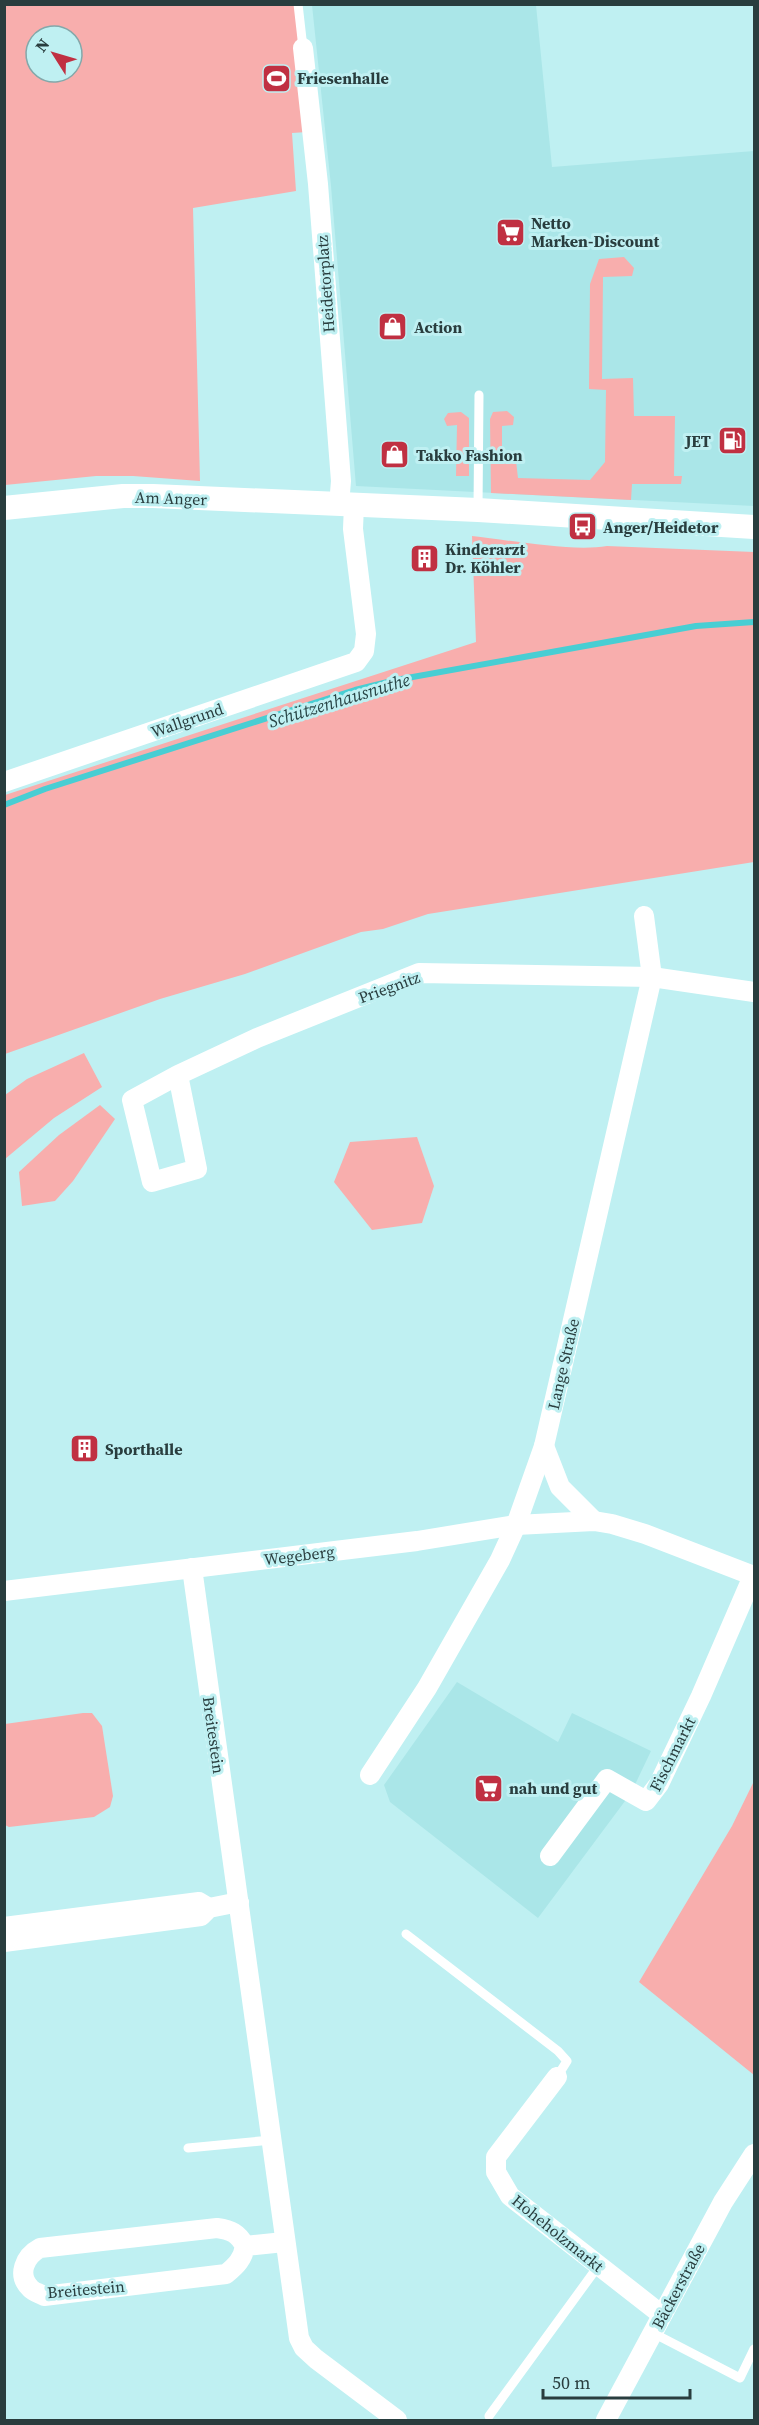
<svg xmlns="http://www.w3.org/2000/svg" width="759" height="2425" viewBox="0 0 759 2425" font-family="'Source Serif 4',serif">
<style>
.built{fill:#aae6e8}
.green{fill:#f8aead;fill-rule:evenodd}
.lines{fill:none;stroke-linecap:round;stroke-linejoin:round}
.stream{stroke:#48ced3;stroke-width:6}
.service{stroke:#fff;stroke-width:9}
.minor{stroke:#fff;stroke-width:20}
.tertiary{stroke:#fff;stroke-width:24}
.labels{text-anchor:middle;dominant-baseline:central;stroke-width:6;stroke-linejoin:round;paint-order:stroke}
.poi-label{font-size:16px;font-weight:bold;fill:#293d3e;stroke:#bff0f2;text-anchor:start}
.street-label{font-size:16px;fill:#293d3e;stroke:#bff0f2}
.water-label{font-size:18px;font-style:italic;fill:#284546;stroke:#bff0f2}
</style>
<rect width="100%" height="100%" fill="#bff0f2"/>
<g class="built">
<polygon points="312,5 536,5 552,167 754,151 754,506 356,486 331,186"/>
<polygon points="457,1682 558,1742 572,1713 651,1751 631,1793 538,1918 390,1802 384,1785"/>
</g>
<g class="green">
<path d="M5 5H295L307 132 292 133 296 191 193 208 200 481 133 476H96L5 485ZM36 36H72V72H36Z"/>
<polygon points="624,257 634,268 632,276 603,277 602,379 633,378 634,416 675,416 674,476 682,476 681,484 632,484 631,500 491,493 490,419 493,412 507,411 514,417 513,425 502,426 502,460 516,461 518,478 590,480 605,462 606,390 589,389 590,284 599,259"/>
<polygon points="461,412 469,418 469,476 456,476 457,425 447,426 444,419 448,413"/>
<path d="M472 536C510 540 572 552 607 546L754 552V862L428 914 383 929 361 932 245 974 160 999 5 1054V795L476 642Z"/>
<polygon points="84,1053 102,1087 54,1118 5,1159 5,1095 27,1079"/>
<polygon points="100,1105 115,1119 73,1181 55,1201 22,1206 19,1172 59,1135"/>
<polygon points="417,1137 434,1186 422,1223 372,1230 334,1182 350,1142"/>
<polygon points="83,1713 92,1713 102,1726 113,1796 110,1807 94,1817 9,1827 5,1825 5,1724"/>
<polygon points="754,1781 754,2075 639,1982 732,1826"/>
</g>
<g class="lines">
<polyline class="stream" points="4,805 45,789 355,690 396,680 696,626 754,622"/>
<g class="service">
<polyline points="298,4 303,48"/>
<polyline points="478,508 479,395"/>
<polyline points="406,1934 558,2051 567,2061 557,2077"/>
<polyline points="188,2148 271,2140"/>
<polyline points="653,2333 740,2378 754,2349"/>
<polyline points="489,2416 599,2265"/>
</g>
<g class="minor">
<polyline points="303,48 318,184 341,481 339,505"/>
<polyline points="4,782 356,662 364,651 366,634 353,529 354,505"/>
<polyline points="178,1075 197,1169 152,1182 132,1100 178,1075 257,1038 419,973 652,977 754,992"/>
<polyline points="544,1446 560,1487 594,1521"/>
<polyline points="192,1568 299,2338 304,2348 316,2359 397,2420"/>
<polyline points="4,1591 417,1541 516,1525 594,1521 612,1524 645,1534 754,1576"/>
<polyline points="370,1775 427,1688 500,1560 516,1525 544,1446 652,977 644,916"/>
<polyline points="550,1856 607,1779 646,1801 659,1784 701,1696 753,1576"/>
<polyline points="4,1927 199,1902 209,1908"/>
<polyline points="4,1942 201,1916 209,1908 239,1902"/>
<polyline points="557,2077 496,2157 496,2172 510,2196 662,2315"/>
<path d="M245 2246C243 2259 236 2266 226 2274L44 2296C41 2294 34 2292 31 2289 16 2275 25 2256 40 2248L217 2228C231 2230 238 2233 245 2246L284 2242"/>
<polyline points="606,2420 723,2202 754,2154"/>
</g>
<polyline class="tertiary" points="4,508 123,496 153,496 478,510 754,527"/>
</g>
<defs>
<symbol id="stadium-square" viewBox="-11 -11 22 22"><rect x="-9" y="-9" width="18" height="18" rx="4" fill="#c03042" stroke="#bff0f2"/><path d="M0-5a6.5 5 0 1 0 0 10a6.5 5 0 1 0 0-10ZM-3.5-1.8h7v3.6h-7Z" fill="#fff"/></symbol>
<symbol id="supermarket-square" viewBox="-11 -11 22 22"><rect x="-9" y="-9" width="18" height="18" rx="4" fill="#c03042" stroke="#bff0f2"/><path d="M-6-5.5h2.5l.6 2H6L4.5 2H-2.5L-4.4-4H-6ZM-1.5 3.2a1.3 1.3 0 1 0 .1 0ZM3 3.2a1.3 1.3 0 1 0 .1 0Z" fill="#fff"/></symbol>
<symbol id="shop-square" viewBox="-11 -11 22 22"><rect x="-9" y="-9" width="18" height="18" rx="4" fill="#c03042" stroke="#bff0f2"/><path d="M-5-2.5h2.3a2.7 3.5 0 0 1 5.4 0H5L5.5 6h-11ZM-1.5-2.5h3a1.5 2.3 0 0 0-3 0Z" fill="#fff"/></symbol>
<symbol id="fuel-square" viewBox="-11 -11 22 22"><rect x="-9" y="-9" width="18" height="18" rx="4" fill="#c03042" stroke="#bff0f2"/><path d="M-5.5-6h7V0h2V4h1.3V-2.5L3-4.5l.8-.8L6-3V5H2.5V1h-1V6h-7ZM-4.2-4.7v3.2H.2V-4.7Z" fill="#fff"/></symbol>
<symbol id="bus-square" viewBox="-11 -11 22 22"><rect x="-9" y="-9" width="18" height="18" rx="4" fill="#c03042" stroke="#bff0f2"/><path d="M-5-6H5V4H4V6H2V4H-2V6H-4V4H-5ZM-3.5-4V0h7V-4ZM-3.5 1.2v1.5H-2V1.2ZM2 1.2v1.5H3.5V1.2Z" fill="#fff"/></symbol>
<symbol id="building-square" viewBox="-11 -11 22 22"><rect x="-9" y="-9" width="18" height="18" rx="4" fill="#c03042" stroke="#bff0f2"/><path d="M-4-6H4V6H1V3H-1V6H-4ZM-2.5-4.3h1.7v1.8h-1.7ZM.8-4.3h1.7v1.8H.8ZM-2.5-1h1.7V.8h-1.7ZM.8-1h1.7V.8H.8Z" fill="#fff"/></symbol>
</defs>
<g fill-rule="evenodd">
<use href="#stadium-square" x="260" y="62" width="33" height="33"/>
<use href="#supermarket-square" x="494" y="216" width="33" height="33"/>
<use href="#shop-square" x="376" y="310" width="33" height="33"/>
<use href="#fuel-square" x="716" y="424" width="33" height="33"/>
<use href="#shop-square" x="378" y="438" width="33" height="33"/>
<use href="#bus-square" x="566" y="510" width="33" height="33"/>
<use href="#building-square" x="408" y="542" width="33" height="33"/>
<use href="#building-square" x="68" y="1432" width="33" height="33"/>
<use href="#supermarket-square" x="472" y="1772" width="33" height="33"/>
</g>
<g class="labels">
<g class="poi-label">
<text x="297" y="78">Friesenhalle</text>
<text x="531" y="223">Netto<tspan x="531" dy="18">Marken-Discount</tspan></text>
<text x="414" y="327">Action</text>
<text x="711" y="441" text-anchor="end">JET</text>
<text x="416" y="455">Takko Fashion</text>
<text x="603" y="527">Anger/Heidetor</text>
<text x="445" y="549">Kinderarzt<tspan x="445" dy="18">Dr. Köhler</tspan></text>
<text x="105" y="1449">Sporthalle</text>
<text x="509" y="1788">nah und gut</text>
</g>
<g class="street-label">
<text transform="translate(325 284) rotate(-94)">Heidetorplatz</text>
<text transform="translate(171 498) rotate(2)">Am Anger</text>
<text transform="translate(187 720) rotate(-19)">Wallgrund</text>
<text transform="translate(389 987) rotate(-20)">Priegnitz</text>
<text transform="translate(563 1364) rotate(-77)">Lange Straße</text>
<text transform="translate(299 1555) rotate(-7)">Wegeberg</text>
<text transform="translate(214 1735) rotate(82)">Breitestein</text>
<text transform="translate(672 1754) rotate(-63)">Fischmarkt</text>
<text transform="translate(558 2233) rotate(39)">Hoheholzmarkt</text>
<text transform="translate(678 2286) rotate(-62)">Bäckerstraße</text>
<text transform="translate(86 2289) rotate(-5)">Breitestein</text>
</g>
<g class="water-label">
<text transform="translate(339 700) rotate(-17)">Schützenhausnuthe</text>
</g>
</g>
<rect width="759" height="2425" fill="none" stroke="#293d3e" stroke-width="12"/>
<g transform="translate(54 54) rotate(307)"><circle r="28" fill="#bff0f2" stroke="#83a8aa" stroke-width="1.5"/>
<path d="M0-4.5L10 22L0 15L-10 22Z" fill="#c03042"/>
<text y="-9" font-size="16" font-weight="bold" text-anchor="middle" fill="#293d3e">N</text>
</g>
<path d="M543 2389v9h147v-9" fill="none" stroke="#293d3e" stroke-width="3"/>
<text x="552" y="2389" font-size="18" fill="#293d3e" stroke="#bff0f2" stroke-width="4.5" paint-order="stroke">50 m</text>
</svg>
